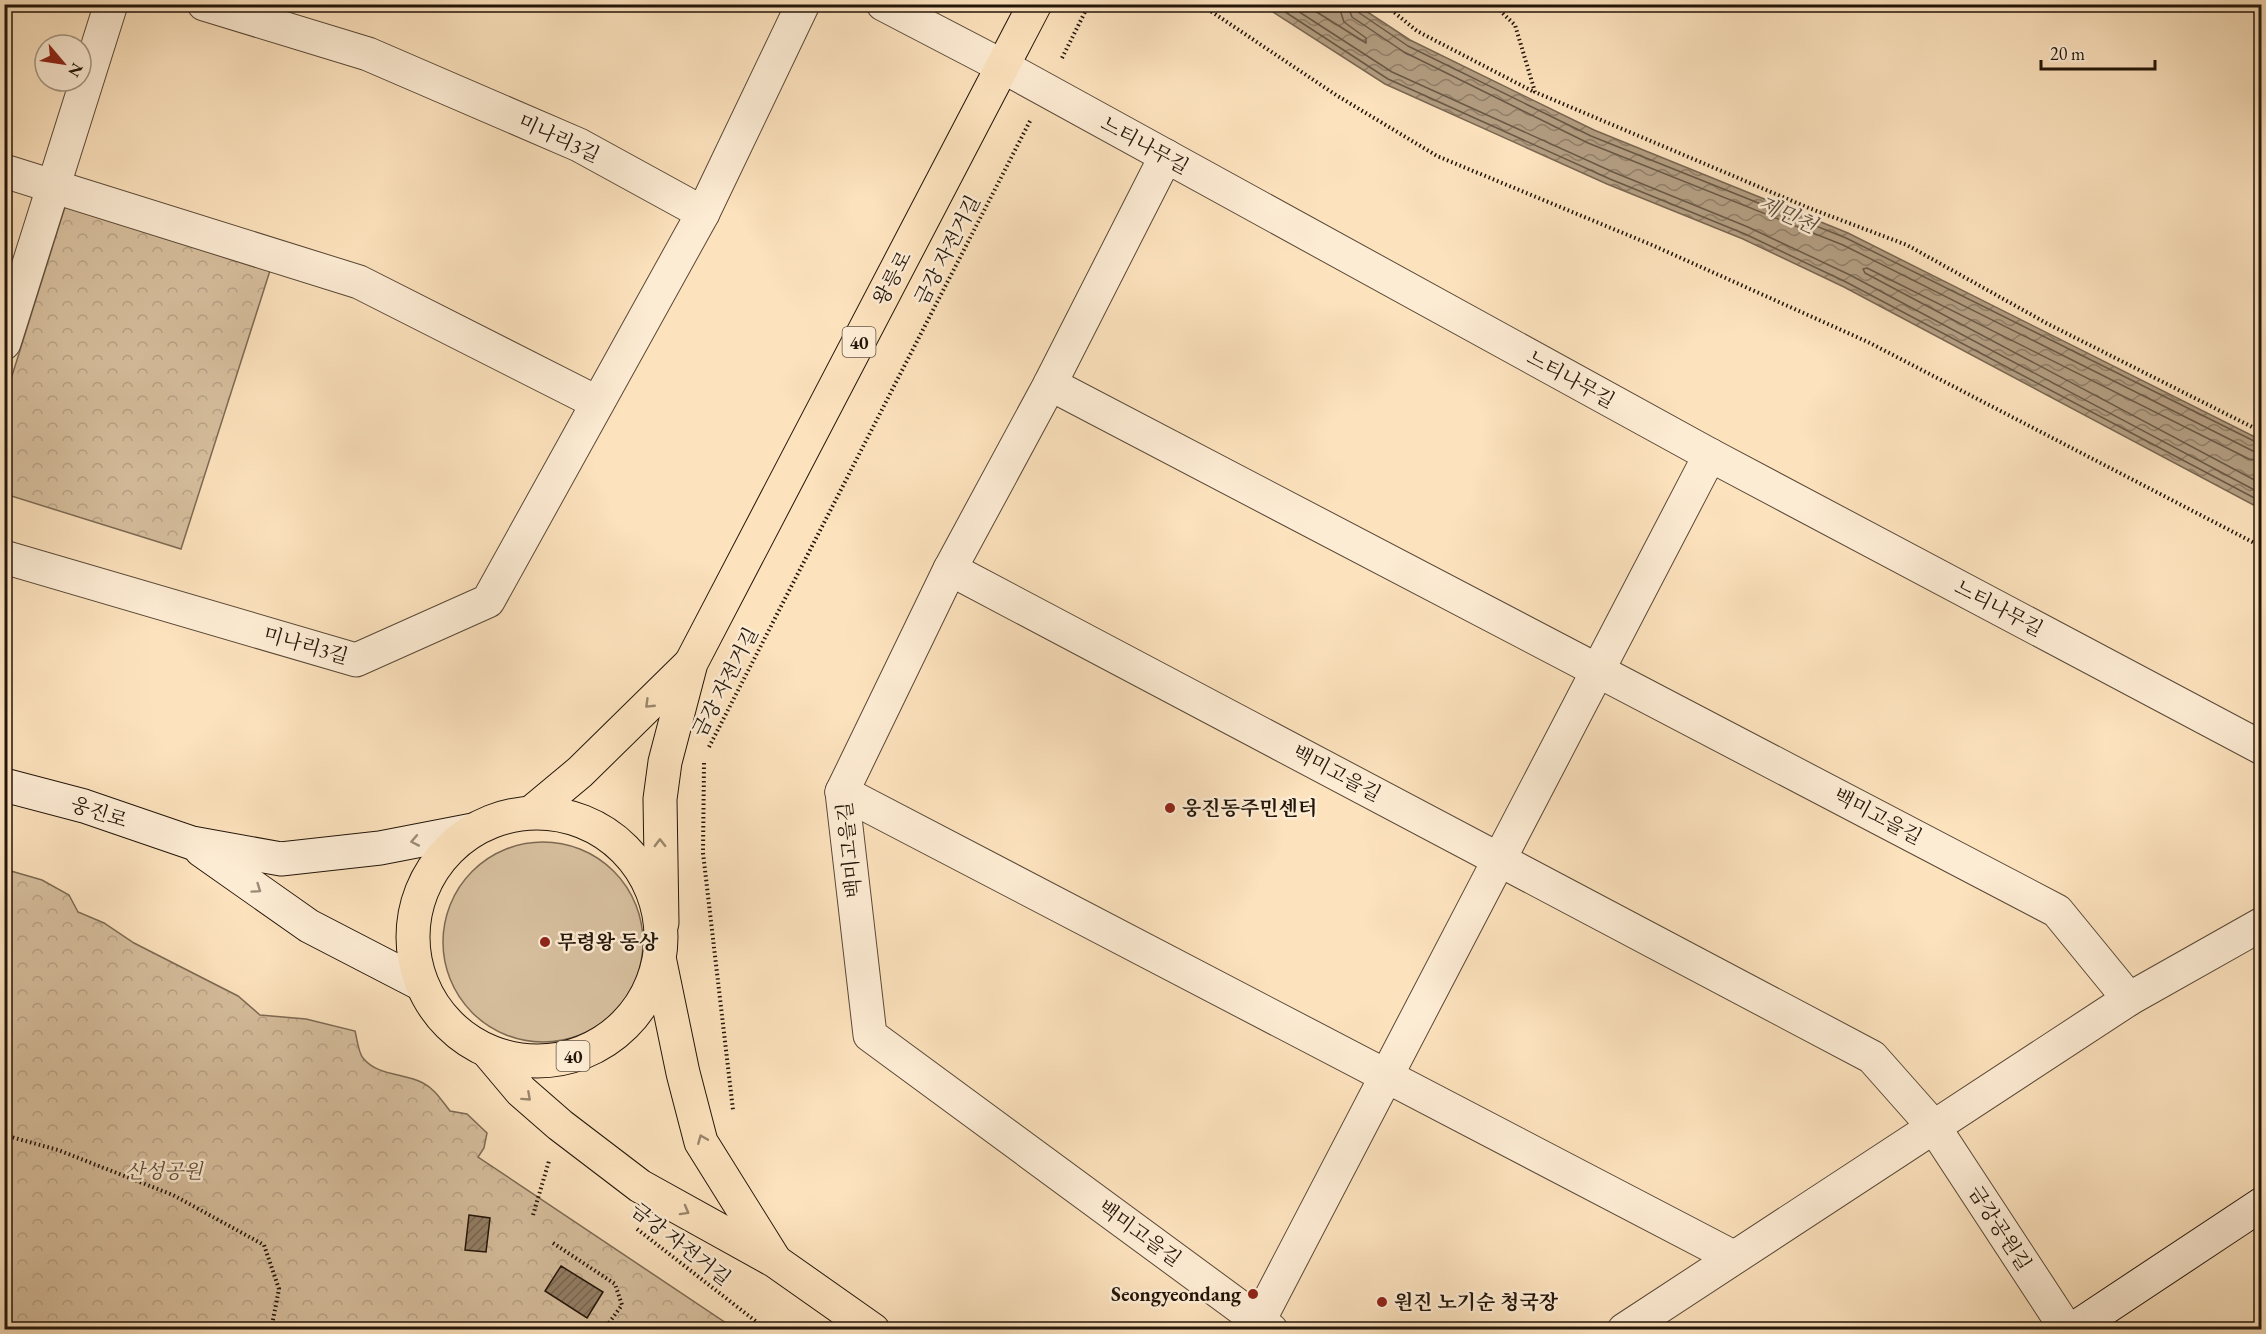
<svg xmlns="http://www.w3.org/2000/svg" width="2266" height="1334" viewBox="0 0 2266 1334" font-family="'EB Garamond','Noto Serif KR',serif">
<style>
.grass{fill:#d7bf9e;stroke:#7d6a54;stroke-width:1.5}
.forest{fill:url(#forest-crowns);stroke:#7d6a54;stroke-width:1.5}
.water{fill:url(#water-waves);stroke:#796650;stroke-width:1.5}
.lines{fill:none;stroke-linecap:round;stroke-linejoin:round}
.shore{stroke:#6a5844;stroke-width:1.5}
.building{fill:url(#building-hatch);stroke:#231509;stroke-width:1.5}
.street-casing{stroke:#594836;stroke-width:35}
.secondary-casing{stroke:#231509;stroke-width:35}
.primary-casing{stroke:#231509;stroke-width:35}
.path{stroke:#231509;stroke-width:4;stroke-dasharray:1.5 3;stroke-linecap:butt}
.street{stroke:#fdecd4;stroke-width:33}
.secondary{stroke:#fdecd4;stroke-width:33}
.primary{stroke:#fce2bd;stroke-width:33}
.oneway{stroke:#9a866c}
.oneway2{stroke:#9b8b79}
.poi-dot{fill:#8f2418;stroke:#fdecd4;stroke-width:2}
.labels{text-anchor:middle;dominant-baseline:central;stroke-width:5;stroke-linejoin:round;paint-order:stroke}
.shield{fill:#fdecd4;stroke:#645646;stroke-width:1.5}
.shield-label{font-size:18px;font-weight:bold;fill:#231509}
.street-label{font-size:20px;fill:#231509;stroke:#fdecd4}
.poi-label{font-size:20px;font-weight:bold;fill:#231509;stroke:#fdecd4;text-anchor:start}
.park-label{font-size:20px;font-style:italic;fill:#62503d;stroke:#fdecd4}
.water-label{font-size:21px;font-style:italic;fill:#5c4b39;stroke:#fdecd4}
</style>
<defs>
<pattern id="forest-crowns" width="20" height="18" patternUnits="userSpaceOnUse" patternTransform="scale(1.5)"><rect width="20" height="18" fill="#d7bf9e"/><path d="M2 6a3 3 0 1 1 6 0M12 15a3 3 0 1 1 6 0" fill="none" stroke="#b8a387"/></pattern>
<pattern id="water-waves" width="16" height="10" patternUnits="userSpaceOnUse" patternTransform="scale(1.5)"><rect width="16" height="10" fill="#b29c80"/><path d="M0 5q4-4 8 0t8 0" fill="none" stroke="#907e67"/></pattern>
<pattern id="building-hatch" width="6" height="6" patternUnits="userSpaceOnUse" patternTransform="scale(1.5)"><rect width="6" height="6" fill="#948067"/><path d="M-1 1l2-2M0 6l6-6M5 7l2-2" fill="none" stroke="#786853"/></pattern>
</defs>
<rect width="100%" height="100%" fill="#fce2bd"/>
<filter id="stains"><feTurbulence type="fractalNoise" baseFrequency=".00333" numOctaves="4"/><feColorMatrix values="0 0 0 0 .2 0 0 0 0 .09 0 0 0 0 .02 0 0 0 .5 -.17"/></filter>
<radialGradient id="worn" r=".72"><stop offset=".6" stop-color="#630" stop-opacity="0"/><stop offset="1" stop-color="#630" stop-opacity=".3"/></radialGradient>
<circle class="grass" cx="543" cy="942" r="100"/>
<g class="forest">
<polygon points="70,191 275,255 181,549 5,494 5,398"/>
<path d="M4 869 42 880 69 895 78 912 104 923 134 943 238 996 260 1015 306 1019 355 1031C357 1038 358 1052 363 1058 377 1076 404 1073 423 1083 435 1089 442 1101 450 1111L467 1114 487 1133 484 1148 478 1157 735 1329H5Z"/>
</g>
<polygon class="water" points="1262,5 1357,5 1410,40 1594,130 1848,233 2261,440 2261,509 1844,287 1743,239 1607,184 1385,84"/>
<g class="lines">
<g class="shore">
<polyline points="1273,4 1388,79 1610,179 1745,234 1846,282 2262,502"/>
<polyline points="1287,4 1392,72 1613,172 1748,227 1850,275 2262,494"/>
<polyline points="1304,4 1366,43 1366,38 1344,22 1338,4"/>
<polyline points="1347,4 1352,17 1404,52 1588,143 1843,245 2253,451 2262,452"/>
<polyline points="1355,4 1358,12 1408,46 1591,136 1846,238 2262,445"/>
<polyline points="2262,461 2249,459 1867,268 1863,269 1865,273 2262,484"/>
</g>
</g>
<g class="building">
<polygon points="469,1215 490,1218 486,1252 465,1250"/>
<polygon points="561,1266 603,1292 587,1318 545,1291"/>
</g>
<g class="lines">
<defs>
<g id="street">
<polyline points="204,4 368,54 579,145 703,213"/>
<polyline points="883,4 1002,66 1710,455 2262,748"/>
<polyline points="4,171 359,282 596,402"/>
<polyline points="4,343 111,4"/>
<polyline points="1050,384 2057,911 2129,999"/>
<polyline points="4,557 356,660 488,601 703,213 803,4"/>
<polyline points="950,569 1872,1057 1934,1127 2067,1330"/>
<polyline points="842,792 1733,1257"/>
<polyline points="842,792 870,1035 1271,1330"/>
<polyline points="842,792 950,569 1050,384 1166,156"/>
<polyline points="1254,1330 1710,455"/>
<polyline points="1624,1330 2129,999 2262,924"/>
</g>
<g id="secondary">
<polyline points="4,785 84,806 192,843 281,859 380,848 473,830"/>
<polyline points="201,850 309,926 421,984"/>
<polyline points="2072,1330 2262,1204"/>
</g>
<g id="primary">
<polyline points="532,812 580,772 690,664"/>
<circle cx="537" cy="937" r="124"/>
<polyline points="662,923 660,799 665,762 691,663 1035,4"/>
<polyline points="660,962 683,1073 701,1142 774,1259"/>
<polyline points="489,1053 521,1091 560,1125 640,1186 775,1261 873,1330"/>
</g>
</defs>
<use href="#street" class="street-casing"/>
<use href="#secondary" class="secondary-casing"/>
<use href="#primary" class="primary-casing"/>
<g class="path">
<polyline points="1200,4 1336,95 1437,156 1652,245 1868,342 2262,547"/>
<polyline points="1384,4 1417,31 1534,92"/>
<polyline points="1493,4 1515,25 1535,92 1809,208 1907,245 2048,324 2262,432"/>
<polyline points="1062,58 1089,4"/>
<polyline points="709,747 1030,121"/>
<polyline points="704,763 703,853 733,1110"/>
<polyline points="4,1135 58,1150 173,1195 264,1245 279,1289 271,1330"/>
<polyline points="533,1215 549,1161"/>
<polyline points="637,1229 767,1330"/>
<polyline points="553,1243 615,1284 622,1305 606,1327 609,1330"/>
</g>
<use href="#street" class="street"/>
<use href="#secondary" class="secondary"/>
<use href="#primary" class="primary"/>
</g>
<defs><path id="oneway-chevron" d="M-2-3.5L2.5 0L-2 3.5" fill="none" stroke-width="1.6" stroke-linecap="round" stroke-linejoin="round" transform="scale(1.5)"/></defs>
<g class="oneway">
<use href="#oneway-chevron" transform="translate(649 704) rotate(136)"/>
<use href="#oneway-chevron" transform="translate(660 843) rotate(-91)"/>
<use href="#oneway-chevron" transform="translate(527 1097) rotate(42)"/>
<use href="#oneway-chevron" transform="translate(702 1139) rotate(-112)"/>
<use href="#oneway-chevron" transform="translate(685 1211) rotate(29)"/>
</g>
<g class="oneway2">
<use href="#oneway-chevron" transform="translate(415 841) rotate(169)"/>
<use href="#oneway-chevron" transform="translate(257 889) rotate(35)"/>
</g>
<g class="poi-dot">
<circle cx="1170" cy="808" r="6"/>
<circle cx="545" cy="942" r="6"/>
<circle cx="1253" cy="1294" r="6"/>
<circle cx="1382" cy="1302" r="6"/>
</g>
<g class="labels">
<g class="shield">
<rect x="842.5" y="327" width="33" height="30" rx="4.5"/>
<rect x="556.5" y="1041" width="33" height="30" rx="4.5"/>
</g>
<g class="shield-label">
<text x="859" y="342">40</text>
<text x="573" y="1056">40</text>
</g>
<g class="street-label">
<text transform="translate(559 138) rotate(25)">미나리3길</text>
<text transform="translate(1145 145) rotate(29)">느티나무길</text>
<text transform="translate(947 250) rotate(-63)">금강 자전거길</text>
<text transform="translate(892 278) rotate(-62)">왕릉로</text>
<text transform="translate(1571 379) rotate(29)">느티나무길</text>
<text transform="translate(1999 608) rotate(28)">느티나무길</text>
<text transform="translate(306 645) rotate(16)">미나리3길</text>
<text transform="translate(725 682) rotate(-63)">금강 자전거길</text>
<text transform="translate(1337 773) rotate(28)">백미고을길</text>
<text transform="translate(99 812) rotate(18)">웅진로</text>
<text transform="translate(1878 816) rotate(28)">백미고을길</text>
<text transform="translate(849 850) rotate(-96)">백미고을길</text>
<text transform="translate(2000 1228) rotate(57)">금강공원길</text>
<text transform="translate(1140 1233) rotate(36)">백미고을길</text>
<text transform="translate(681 1244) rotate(38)">금강 자전거길</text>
</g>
<g class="poi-label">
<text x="1182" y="808">웅진동주민센터</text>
<text x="557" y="942">무령왕 동상</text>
<text x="1241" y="1294" text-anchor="end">Seongyeondang</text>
<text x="1394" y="1302">원진 노기순 청국장</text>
</g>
<g class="park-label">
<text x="164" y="1171">산성공원</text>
</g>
<g class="water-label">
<text transform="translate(1788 214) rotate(25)">제민천</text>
</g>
</g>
<rect width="2266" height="1334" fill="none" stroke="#fce2bd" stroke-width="24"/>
<rect x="6" y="6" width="2254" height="1322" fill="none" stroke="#231509" stroke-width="3"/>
<rect x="12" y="12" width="2242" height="1310" fill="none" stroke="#231509" stroke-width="1.5"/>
<g transform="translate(63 63) rotate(119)"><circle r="28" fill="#fdecd4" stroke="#a69683" stroke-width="1.5"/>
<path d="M0-4.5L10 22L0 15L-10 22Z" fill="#8f2418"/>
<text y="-9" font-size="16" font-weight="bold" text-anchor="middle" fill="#231509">N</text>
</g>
<path d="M2041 60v9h114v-9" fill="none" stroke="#231509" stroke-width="3"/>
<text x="2050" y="60" font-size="18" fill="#231509" stroke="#fdecd4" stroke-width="4.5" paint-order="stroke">20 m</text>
<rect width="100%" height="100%" filter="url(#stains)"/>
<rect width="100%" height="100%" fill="url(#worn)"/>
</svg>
